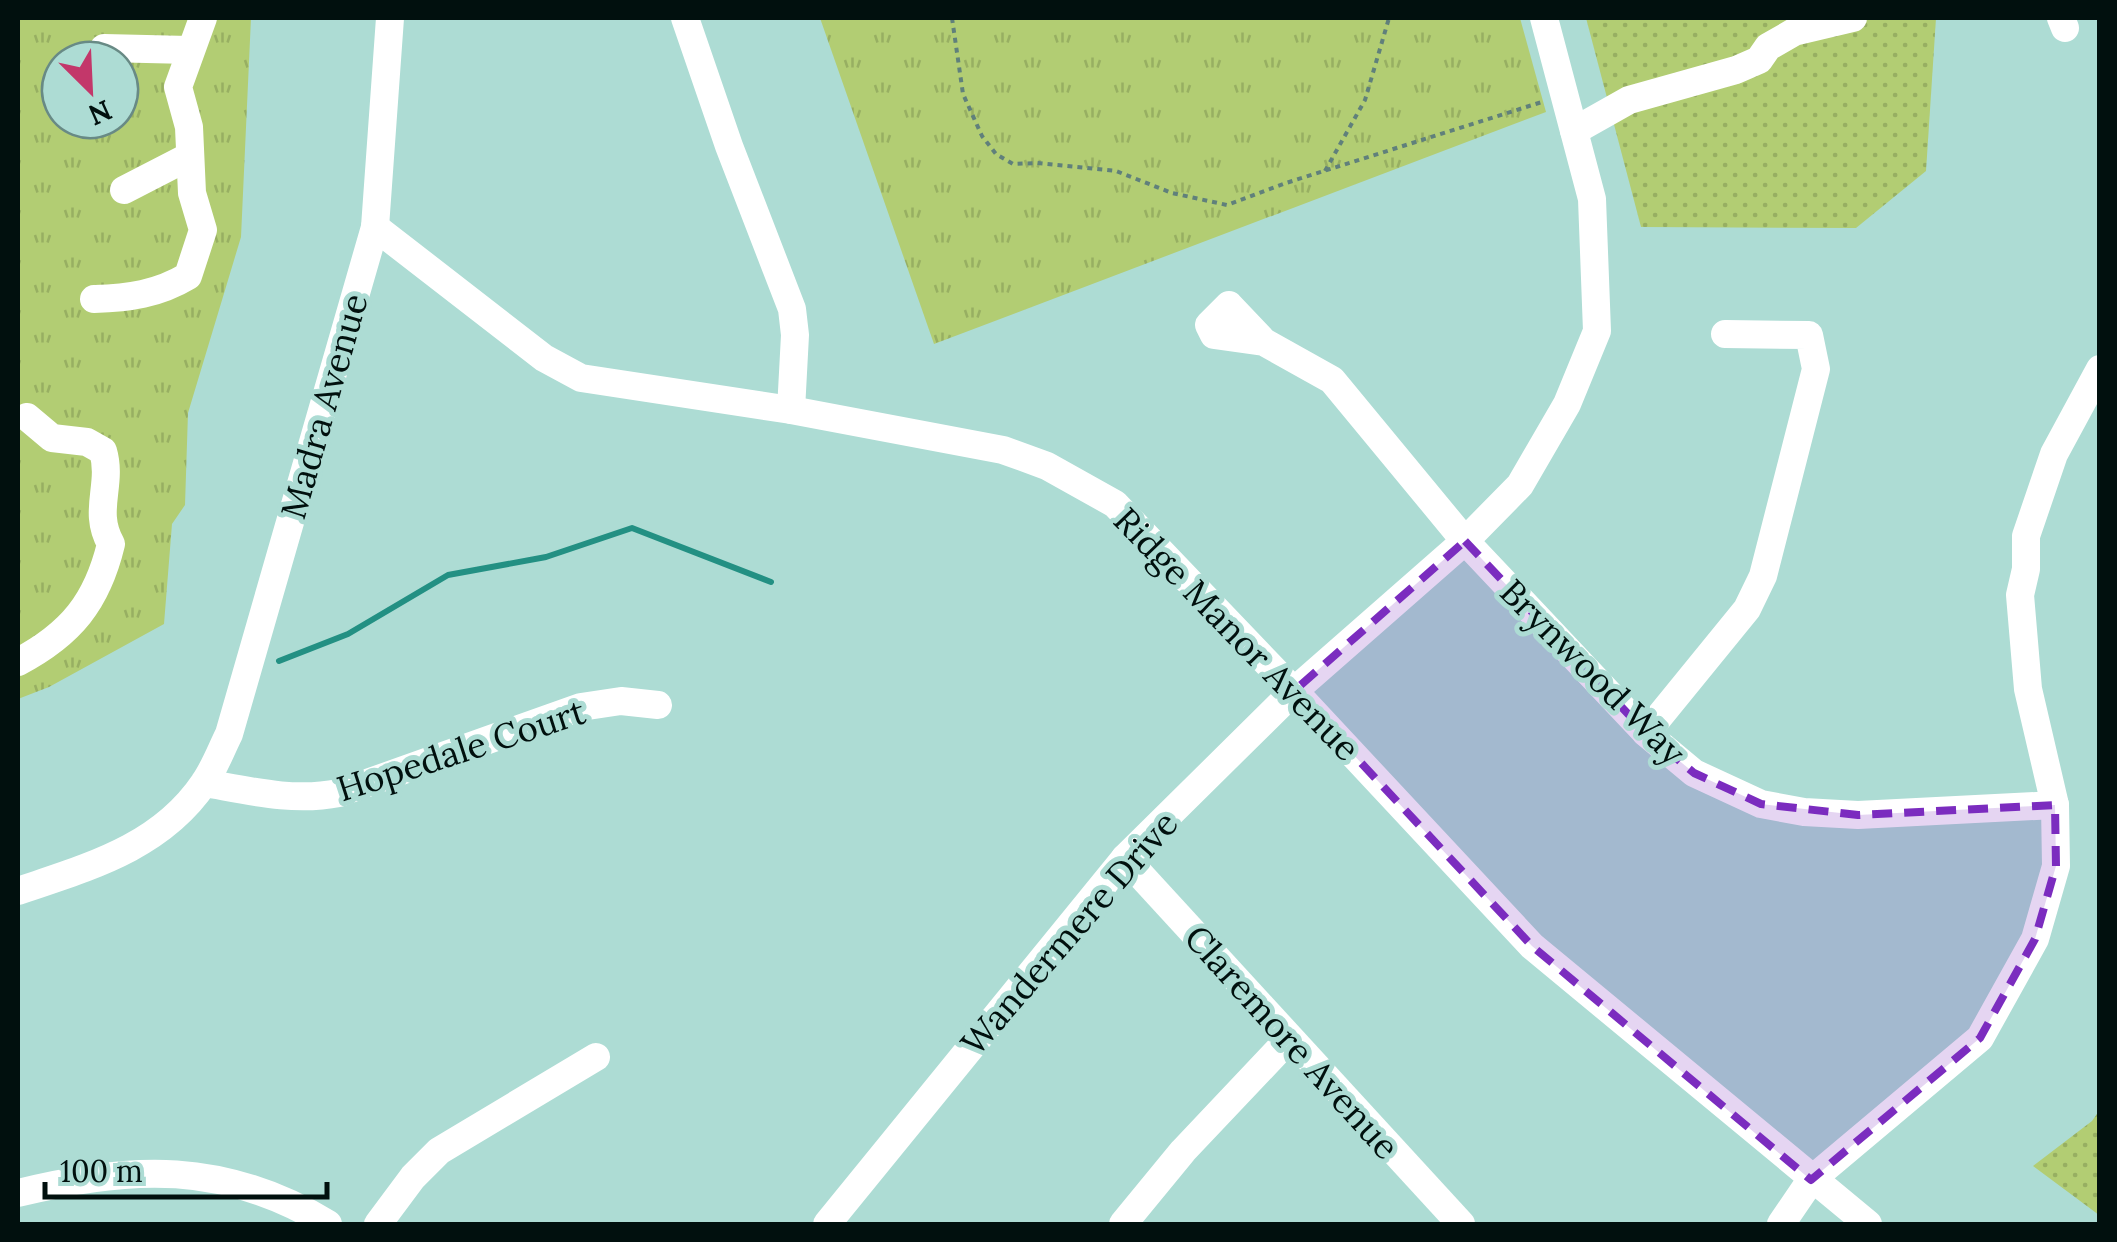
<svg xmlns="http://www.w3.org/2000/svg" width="2117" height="1242" viewBox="0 0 2117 1242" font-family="Lora,serif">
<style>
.grass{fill:url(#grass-dots)}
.park{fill:url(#park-tufts);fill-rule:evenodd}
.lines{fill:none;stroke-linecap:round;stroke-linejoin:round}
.stream{stroke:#239083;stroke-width:6}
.path{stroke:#60807b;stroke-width:4;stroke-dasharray:5 5;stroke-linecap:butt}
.minor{stroke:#fff;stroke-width:28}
.marked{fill:#7b2cbf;fill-opacity:0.2;stroke:#7b2cbf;stroke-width:8;stroke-dasharray:20 12;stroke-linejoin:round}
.labels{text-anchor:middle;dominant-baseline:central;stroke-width:10;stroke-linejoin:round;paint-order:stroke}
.street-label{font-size:35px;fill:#01100e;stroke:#addcd4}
</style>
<defs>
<pattern id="grass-dots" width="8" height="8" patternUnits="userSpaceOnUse" patternTransform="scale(2.5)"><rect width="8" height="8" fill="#b2cd73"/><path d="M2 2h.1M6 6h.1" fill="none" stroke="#97af62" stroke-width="1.8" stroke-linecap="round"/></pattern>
<pattern id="park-tufts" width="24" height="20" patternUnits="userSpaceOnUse" patternTransform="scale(2.5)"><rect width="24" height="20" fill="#b2cd73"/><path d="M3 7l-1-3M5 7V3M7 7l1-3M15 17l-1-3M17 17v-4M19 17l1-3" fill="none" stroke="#97af62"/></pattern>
</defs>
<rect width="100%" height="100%" fill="#addcd4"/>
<g class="grass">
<polygon points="1586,18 1936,18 1926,171 1856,228 1641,227"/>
<polygon points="2099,1111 2099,1215 2033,1166 2092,1121"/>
</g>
<g class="park">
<path d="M18 18H251L241 237 188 413 185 505 172 524 164 624 49 687 18 699ZM60 60H120V120H60Z"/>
<polygon points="820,18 1520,18 1546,112 934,344"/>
</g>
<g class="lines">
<polyline class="stream" points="279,661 348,634 448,575 546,557 632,528 771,582"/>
<g class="path">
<polyline points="952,18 963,94 982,136 996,154 1013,164 1037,163 1116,171 1172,193 1227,205 1286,183 1545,101"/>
<polyline points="1325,171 1365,100 1389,18"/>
</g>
<g class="minor">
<polyline points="685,18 729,146 792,309 795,335 791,410"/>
<polyline points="2061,18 2065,28"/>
<polyline points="104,48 189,50"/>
<polyline points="1574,131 1629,100 1736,70 1759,60 1768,47 1794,32 1853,18"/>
<polyline points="124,190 190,156"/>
<polyline points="375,227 544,358 581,378 791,410 1003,450 1047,466 1115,504 1294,691 1532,946 1868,1224"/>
<path d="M94 299C129 298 158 294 188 276L203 230 192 193 189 127 178 87 203 18"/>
<polyline points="1264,342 1214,335 1209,325 1229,305 1264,342 1332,380 1465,541 1646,733 1694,773 1761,804 1804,812 1858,815 2055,805"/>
<path d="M18 662C71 634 97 602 111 544 92 511 113 485 103 451L87 442 52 438 27 417"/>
<polyline points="1646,733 1747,609 1763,576 1816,369 1809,335 1725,334"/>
<path d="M205 783C250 791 293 802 339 793L581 707 621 701 658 705"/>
<polyline points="1125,858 1461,1224"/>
<path d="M18 891C88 867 160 848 204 783 214 769 221 750 229 734L375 227 390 18"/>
<path d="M18 1193C131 1165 224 1161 328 1224"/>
<polyline points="378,1224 413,1177 439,1151 596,1057"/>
<polyline points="827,1224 1125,858 1294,691 1465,541 1520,485 1567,404 1597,331 1592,199 1544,18"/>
<polyline points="1123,1224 1183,1151 1289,1039"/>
<polyline points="1781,1224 1811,1180 1980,1038 2035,939 2056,866 2055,805 2028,689 2020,595 2026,569 2026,536 2054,454 2100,369"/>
</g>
</g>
<path class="marked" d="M1465 541 1646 733 1694 773 1761 804 1858 815 2055 805 2056 866 2035 939 1980 1038 1811 1180 1532 946 1294 691Z"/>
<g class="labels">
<g class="street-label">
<text transform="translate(324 406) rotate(-74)">Madra Avenue</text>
<text transform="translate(1237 634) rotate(46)">Ridge Manor Avenue</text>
<text transform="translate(1593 672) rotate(45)">Brynwood Way</text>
<text transform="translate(461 750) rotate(-18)">Hopedale Court</text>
<text transform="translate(1069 933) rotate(-49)">Wandermere Drive</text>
<text transform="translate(1292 1042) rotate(48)">Claremore Avenue</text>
</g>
</g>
<rect width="2117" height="1242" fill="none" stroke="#01100e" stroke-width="40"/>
<g transform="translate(90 90) rotate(156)"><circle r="48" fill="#addcd4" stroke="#688a85" stroke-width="2.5"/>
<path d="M0-8L18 38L0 25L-18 38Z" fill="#c3376a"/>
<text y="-15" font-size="28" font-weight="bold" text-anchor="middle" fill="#01100e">N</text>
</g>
<path d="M45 1182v15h282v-15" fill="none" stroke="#01100e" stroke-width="5"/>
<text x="60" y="1182" font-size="30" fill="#01100e" stroke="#addcd4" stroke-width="8" paint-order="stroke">100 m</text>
</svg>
